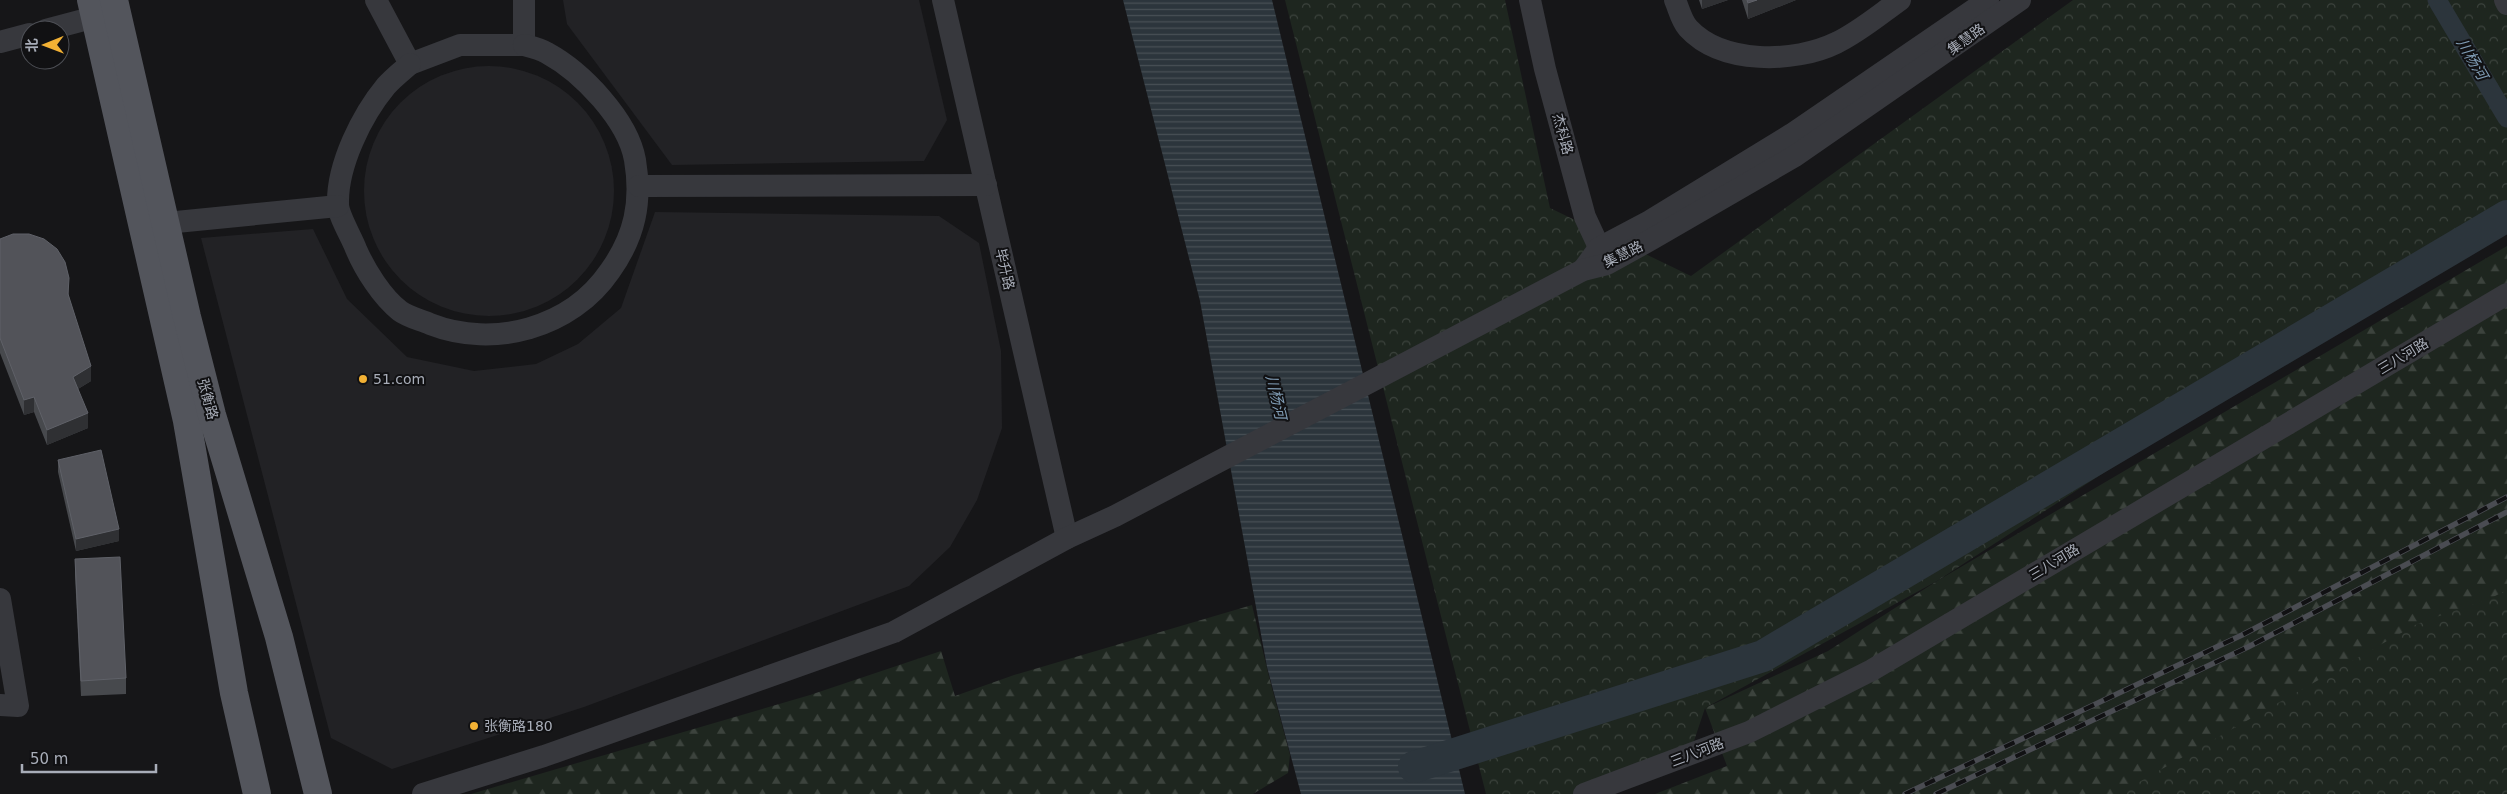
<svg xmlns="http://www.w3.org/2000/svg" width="2507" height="794" viewBox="0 0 2507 794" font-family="'DejaVu Sans','Noto Sans SC',sans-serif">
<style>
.built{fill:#222225}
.forest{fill:url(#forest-firs)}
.park{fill:url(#park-crowns)}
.water{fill:url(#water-rules)}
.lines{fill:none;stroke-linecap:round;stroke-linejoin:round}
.canal{stroke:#2c353c;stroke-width:19}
.river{stroke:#2c353c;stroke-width:32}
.minor{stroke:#37383d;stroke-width:22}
.major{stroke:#53555c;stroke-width:28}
.rail-casing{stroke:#4a4c52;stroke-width:5.5}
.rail{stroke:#111113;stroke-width:4;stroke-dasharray:11;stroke-linecap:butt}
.wall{fill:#47494d}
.shaded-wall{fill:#2f3033}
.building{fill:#525359;stroke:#5f6168}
.poi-dot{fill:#f2b134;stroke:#111113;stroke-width:2}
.labels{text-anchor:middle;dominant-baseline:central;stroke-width:4;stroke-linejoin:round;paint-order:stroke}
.street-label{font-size:14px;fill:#a8adb8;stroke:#111113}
.poi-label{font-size:14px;fill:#a8adb8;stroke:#111113;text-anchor:start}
.water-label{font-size:15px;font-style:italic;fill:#7f9bb3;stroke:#111113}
</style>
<defs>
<pattern id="forest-firs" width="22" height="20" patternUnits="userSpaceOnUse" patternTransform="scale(1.25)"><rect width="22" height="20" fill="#1e261f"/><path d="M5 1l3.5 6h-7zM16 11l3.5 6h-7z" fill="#3c433d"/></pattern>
<pattern id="park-crowns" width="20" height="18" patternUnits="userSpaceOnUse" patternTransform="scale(1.25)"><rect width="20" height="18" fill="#1e261f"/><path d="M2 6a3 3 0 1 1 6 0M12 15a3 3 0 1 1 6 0" fill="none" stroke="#3c433d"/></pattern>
<pattern id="water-rules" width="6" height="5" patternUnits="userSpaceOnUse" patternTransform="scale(1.25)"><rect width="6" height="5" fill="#2c353c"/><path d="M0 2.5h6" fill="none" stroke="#485056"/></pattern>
</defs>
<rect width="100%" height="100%" fill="#161618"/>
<g class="built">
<polygon points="563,0 919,0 947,120 924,161 672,165 567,24"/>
<circle cx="489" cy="191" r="125"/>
<polygon points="655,212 939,216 979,243 1001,351 1002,428 977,500 950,547 909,586 584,707 392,769 331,738 201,238 313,229 347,299 407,357 474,371 536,364 578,344 621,308"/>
</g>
<g class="forest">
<polygon points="2507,246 2507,728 2369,794 1655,794 1727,766 1705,708 1828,651 1937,581"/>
<polygon points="1252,605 1269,677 1290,755 1288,773 1253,794 471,794 810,695 941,651 955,696 1014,675"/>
</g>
<g class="park">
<polygon points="1285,0 1505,0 1550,208 1691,276 2073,0 2507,0 2507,211 1937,581 1705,708 1689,756 1576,794 1486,794"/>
<polygon points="2507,590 2507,794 2118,794 2417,624 2493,597"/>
</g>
<polygon class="water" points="1123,0 1272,0 1465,794 1301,794 1267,667 1200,301"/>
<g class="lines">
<polyline class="canal" points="2437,0 2507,118"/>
<polyline class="river" points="1414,767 1763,656 2507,216"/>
<g class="minor">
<polyline points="376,0 410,64 460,45 524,45 524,0"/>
<polyline points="943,0 1067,538"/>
<polyline points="1530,0 1545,69 1585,217 1605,260"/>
<path d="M1675 0C1679 9 1681 20 1688 28 1722 65 1795 63 1836 43 1859 32 1879 15 1900 0"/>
<polyline points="2505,0 2507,4"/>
<polyline points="46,30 95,17"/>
<polyline points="0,42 30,34"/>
<path d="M410 64C402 71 393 78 386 86 362 115 337 165 338 204 338 215 352 238 356 249 365 270 382 297 400 311 408 317 421 320 430 324 494 349 571 328 610 271 635 236 642 202 635 160 628 120 582 72 547 53 541 49 532 47 524 45"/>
<polyline points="639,186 986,185"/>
<polyline points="166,223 338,206"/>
<polyline points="1583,270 1599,248 1650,221 1792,134 1988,0"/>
<polyline points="0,599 18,706 0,705"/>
<polyline points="423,794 544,756 894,632 1067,538 1115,516 1583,270 1607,264 1652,239 1795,156 2020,0"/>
<polyline points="1584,794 1749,732 1872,670 2507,294"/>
</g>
<g class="major">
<polyline points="91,0 187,421 234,693 257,794"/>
<polyline points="114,0 187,317 212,415 279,637 318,794"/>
</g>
<defs>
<g id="rail">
<polyline points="1905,794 2242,635 2507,497"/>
<polyline points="1936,794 2248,647 2507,512"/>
</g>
</defs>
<use href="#rail" class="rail-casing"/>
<use href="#rail" class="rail"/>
</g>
<g class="wall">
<polygon points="1699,0 1728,0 1702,9"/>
<polygon points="1742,0 1796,0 1748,19"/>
<polygon points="0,239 69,293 69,297 91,381 78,389 88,428 47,445 34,412 24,415 0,353"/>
<polygon points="58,460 119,541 76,551 58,472"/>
<polygon points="75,559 126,678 126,694 81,696 75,575"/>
</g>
<g class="shaded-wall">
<polygon points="1702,0 1728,0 1702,9"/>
<polygon points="1757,0 1796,0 1748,19 1748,3"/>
<polygon points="69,278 69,293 68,309 68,294"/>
<polygon points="91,366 91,381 73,392 73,377"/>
<polygon points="34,397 34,412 24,415 24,400"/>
<polygon points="88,413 88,428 47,445 47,430"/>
<polygon points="119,529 119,541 76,551 76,539"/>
</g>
<g class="building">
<polygon points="1747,0 1757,0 1748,3"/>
<polygon points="13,234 29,234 44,239 57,249 65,262 69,278 68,294 91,366 73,377 88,413 47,430 34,397 24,400 0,338 0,239"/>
<polygon points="101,450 119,529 76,539 58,460"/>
<polygon points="120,557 126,678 81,681 75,559"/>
</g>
<g class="poi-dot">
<circle cx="363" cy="379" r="5"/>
<circle cx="474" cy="726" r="5"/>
</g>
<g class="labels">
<g class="street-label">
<text transform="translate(1966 39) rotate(-35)">集慧路</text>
<text transform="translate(1563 134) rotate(75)">杰科路</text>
<text transform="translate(1623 254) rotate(-26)">集慧路</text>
<text transform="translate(1005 269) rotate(77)">毕升路</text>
<text transform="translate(2403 356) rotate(-31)">三八河路</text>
<text transform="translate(208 399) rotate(75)">张衡路</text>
<text transform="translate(2054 562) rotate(-31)">三八河路</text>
<text transform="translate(1697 752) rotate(-21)">三八河路</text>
</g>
<g class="poi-label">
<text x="373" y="379">51.com</text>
<text x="484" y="726">张衡路180</text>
</g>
<g class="water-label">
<text transform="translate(2472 59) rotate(59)">川杨河</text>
<text transform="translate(1276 397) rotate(77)">川杨河</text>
</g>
</g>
<g transform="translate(45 45) rotate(269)"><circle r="24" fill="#111113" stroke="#4d4f55"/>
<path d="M0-4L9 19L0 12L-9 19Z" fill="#f2b134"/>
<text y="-8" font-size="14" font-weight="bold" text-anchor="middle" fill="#a8adb8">北</text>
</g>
<path d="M22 764v8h134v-8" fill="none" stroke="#a8adb8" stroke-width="2.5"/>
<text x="30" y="764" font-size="15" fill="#a8adb8" stroke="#111113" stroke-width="4" paint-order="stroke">50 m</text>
</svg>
